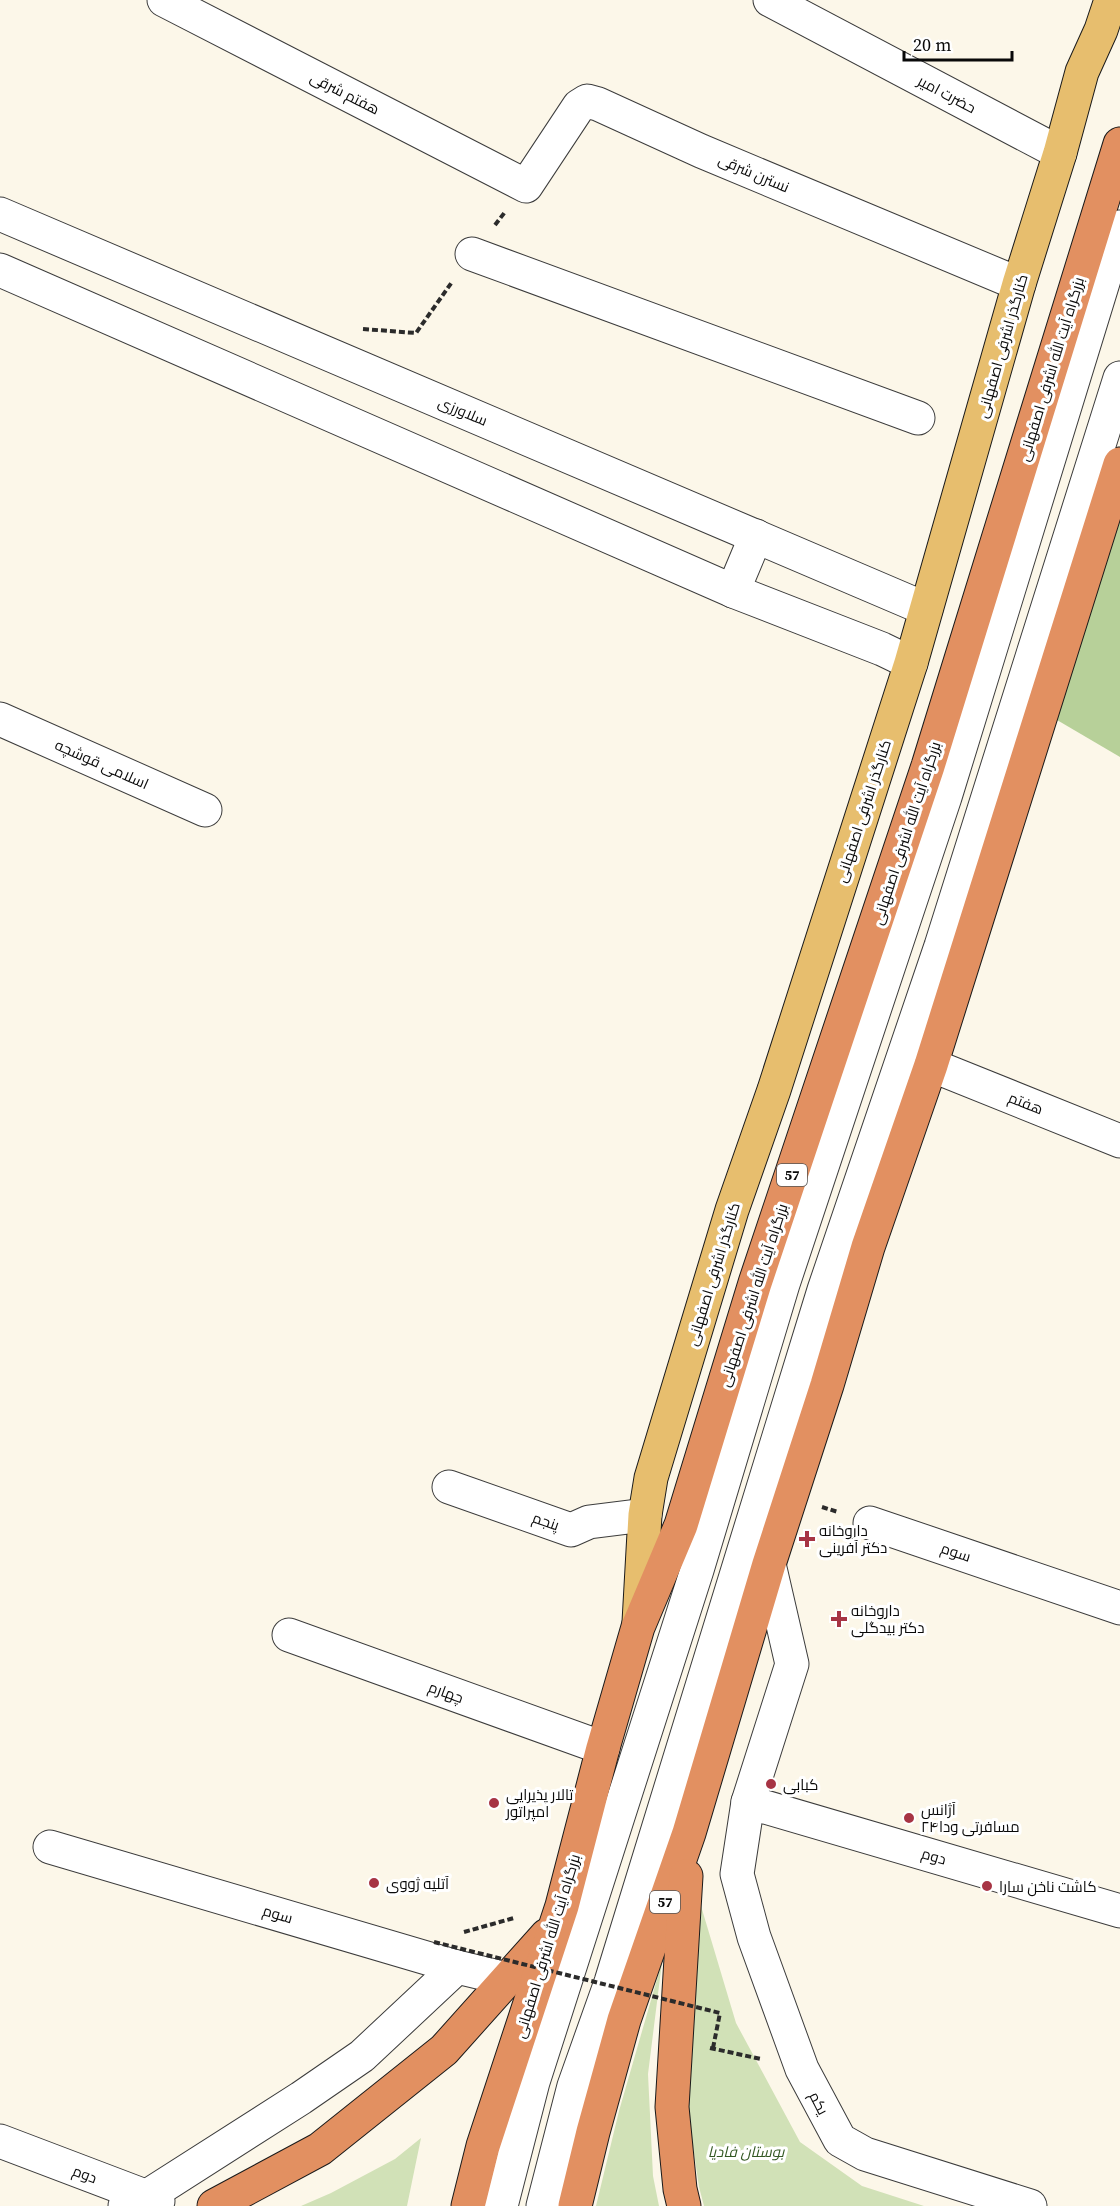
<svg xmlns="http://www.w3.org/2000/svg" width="1120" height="2206" viewBox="0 0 1120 2206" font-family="'Source Serif 4',Cairo,serif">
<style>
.green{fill:#d1e1b7}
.forest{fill:#b7d099}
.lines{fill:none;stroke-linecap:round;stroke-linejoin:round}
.minor-casing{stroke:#3c3c3c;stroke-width:35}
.major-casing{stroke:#1a1a1a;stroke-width:35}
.highway-casing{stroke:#1a1a1a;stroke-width:35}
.path{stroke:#2b2b2b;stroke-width:4;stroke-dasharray:6 3;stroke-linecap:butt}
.minor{stroke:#fff;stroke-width:33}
.major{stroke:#e7be6e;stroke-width:33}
.highway{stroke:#e29061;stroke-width:33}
.path-bridge{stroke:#2b2b2b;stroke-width:4;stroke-dasharray:6 3;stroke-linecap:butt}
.poi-dot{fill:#a73444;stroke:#fff;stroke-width:2}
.labels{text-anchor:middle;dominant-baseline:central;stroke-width:6;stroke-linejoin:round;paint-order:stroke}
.shield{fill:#fff;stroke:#535353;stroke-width:1.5}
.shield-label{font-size:14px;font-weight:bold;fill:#090909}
.street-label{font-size:15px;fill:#090909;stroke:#fff}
.poi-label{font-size:15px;fill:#090909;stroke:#fff;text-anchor:start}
.park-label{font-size:15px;font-style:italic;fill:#335823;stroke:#fff}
</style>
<rect width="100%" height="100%" fill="#fcf7e9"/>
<g class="green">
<polygon points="701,1906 736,2023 800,2142 862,2186 924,2206 704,2206 699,2187 687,2105"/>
<polygon points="662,1962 648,2074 653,2176 659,2206 596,2206 619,2111"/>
<polygon points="421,2138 407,2206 301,2206 331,2193 395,2159"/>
</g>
<polygon class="forest" points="1120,507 1120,757 1057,720"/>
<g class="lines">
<defs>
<g id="minor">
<polyline points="164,0 526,186 579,106 587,101 598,104 701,151 1019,284"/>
<polyline points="770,0 1060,153"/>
<polyline points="0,214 926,609"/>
<polyline points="472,254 918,418"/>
<polyline points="0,270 733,591 882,649 911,663"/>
<polyline points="733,591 756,536"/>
<polyline points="0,719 205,810"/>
<polyline points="931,1065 1120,1141"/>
<polyline points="449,1487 571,1530 589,1522 645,1515"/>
<polyline points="870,1523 1120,1608"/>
<polyline points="769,1564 792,1664 748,1802 737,1874 754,1937 802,2069 840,2140 865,2154 1030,2206"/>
<polyline points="289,1635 603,1748"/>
<polyline points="748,1802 1120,1911"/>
<polyline points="50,1847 457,1967 507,1979"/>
<polyline points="0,2141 158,2201"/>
<polyline points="125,2206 146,2197 301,2098 362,2056 457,1967"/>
<polyline points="501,2206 533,2082 697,1570 783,1284 945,797 1120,227"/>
<polyline points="543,2206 574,2086 611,1982 824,1290 941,946 1120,378"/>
</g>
<polyline id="major" points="639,1622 645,1515 651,1478 732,1210 774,1090 911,663 1019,284 1060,153 1082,72 1101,30 1111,0"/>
<g id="highway">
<polyline points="214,2206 320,2149 444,2050 547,1935"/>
<polyline points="468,2206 483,2146 562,1906 603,1748 638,1627 681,1525 755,1283 928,766 1120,144"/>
<polyline points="575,2206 593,2132 624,2020 689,1833 769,1564 827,1385 868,1247 931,1065 1120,464"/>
<polyline points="684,2206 680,2189 672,2107 686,1876"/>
</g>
</defs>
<use href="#minor" class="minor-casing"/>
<use href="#major" class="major-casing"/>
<use href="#highway" class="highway-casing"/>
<g class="path">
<polyline points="495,225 505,212"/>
<polyline points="363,329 416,333 452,282"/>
<polyline points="822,1507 838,1512"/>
<polyline points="464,1932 514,1918"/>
<polyline points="710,2048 761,2059"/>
<polyline points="713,2048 720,2013"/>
</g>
<use href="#minor" class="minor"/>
<use href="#major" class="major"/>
<use href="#highway" class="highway"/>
<polyline class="path-bridge" points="434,1942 720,2013"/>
</g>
<g class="poi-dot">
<path d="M804 1530h6v6h6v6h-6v6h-6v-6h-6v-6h6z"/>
<path d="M836 1610h6v6h6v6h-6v6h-6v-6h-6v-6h6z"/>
<circle cx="771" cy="1784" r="6"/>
<circle cx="494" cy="1803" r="6"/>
<circle cx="909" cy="1818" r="6"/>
<circle cx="374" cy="1883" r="6"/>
<circle cx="987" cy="1886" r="6"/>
</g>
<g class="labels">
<g class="shield">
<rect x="777" y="1164" width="30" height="22" rx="4.5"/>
<rect x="650" y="1891" width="30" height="22" rx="4.5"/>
</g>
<g class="shield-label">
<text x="792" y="1175">57</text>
<text x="665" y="1902">57</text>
</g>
<g class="street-label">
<text transform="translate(345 93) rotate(27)">هفتم شرقی</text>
<text transform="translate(947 94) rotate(28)">حضرت امیر</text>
<text transform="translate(754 173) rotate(23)">نسترن شرقی</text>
<text transform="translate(1002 346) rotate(-74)">کنارگذر اشرفی اصفهانی</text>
<text transform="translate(1051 369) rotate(-73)">بزرگراه آیت الله اشرفی اصفهانی</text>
<text transform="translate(463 411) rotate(23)">سلاورزی</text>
<text transform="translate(102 764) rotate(24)">اسلامی قوشچه</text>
<text transform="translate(863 811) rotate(-72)">کنارگذر اشرفی اصفهانی</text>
<text transform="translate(906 833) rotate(-72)">بزرگراه آیت الله اشرفی اصفهانی</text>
<text transform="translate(1026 1103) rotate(22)">هفتم</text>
<text transform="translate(713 1274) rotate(-73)">کنارگذر اشرفی اصفهانی</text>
<text transform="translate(753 1295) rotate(-72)">بزرگراه آیت الله اشرفی اصفهانی</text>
<text transform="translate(546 1521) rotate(19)">پنجم</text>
<text transform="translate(956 1552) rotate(19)">سوم</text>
<text transform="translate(446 1692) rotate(20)">چهارم</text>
<text transform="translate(934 1856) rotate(16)">دوم</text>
<text transform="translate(278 1914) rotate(17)">سوم</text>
<text transform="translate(547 1946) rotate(-73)">بزرگراه آیت الله اشرفی اصفهانی</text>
<text transform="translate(819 2103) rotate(63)">یکم</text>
<text transform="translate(85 2174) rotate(21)">دوم</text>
</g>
<g class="poi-label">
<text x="819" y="1530">داروخانه<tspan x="819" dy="17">دکتر آفرینی</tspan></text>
<text x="851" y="1610">داروخانه<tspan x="851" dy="17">دکتر بیدگلی</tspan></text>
<text x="783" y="1784">کبابی</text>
<text x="506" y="1794">تالار پذیرایی<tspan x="506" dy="17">امپراتور</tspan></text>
<text x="921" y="1809">آژانس<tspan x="921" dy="17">مسافرتی ودا۲۴</tspan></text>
<text x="386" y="1883">آتلیه ژووی</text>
<text x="999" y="1886">کاشت ناخن سارا</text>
</g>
<g class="park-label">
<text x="746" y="2151">بوستان فادیا</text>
</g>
</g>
<path d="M904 51v9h108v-9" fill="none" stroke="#090909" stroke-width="3"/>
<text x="913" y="51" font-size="18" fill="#090909" stroke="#ffffff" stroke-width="4.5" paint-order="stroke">20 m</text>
</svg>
